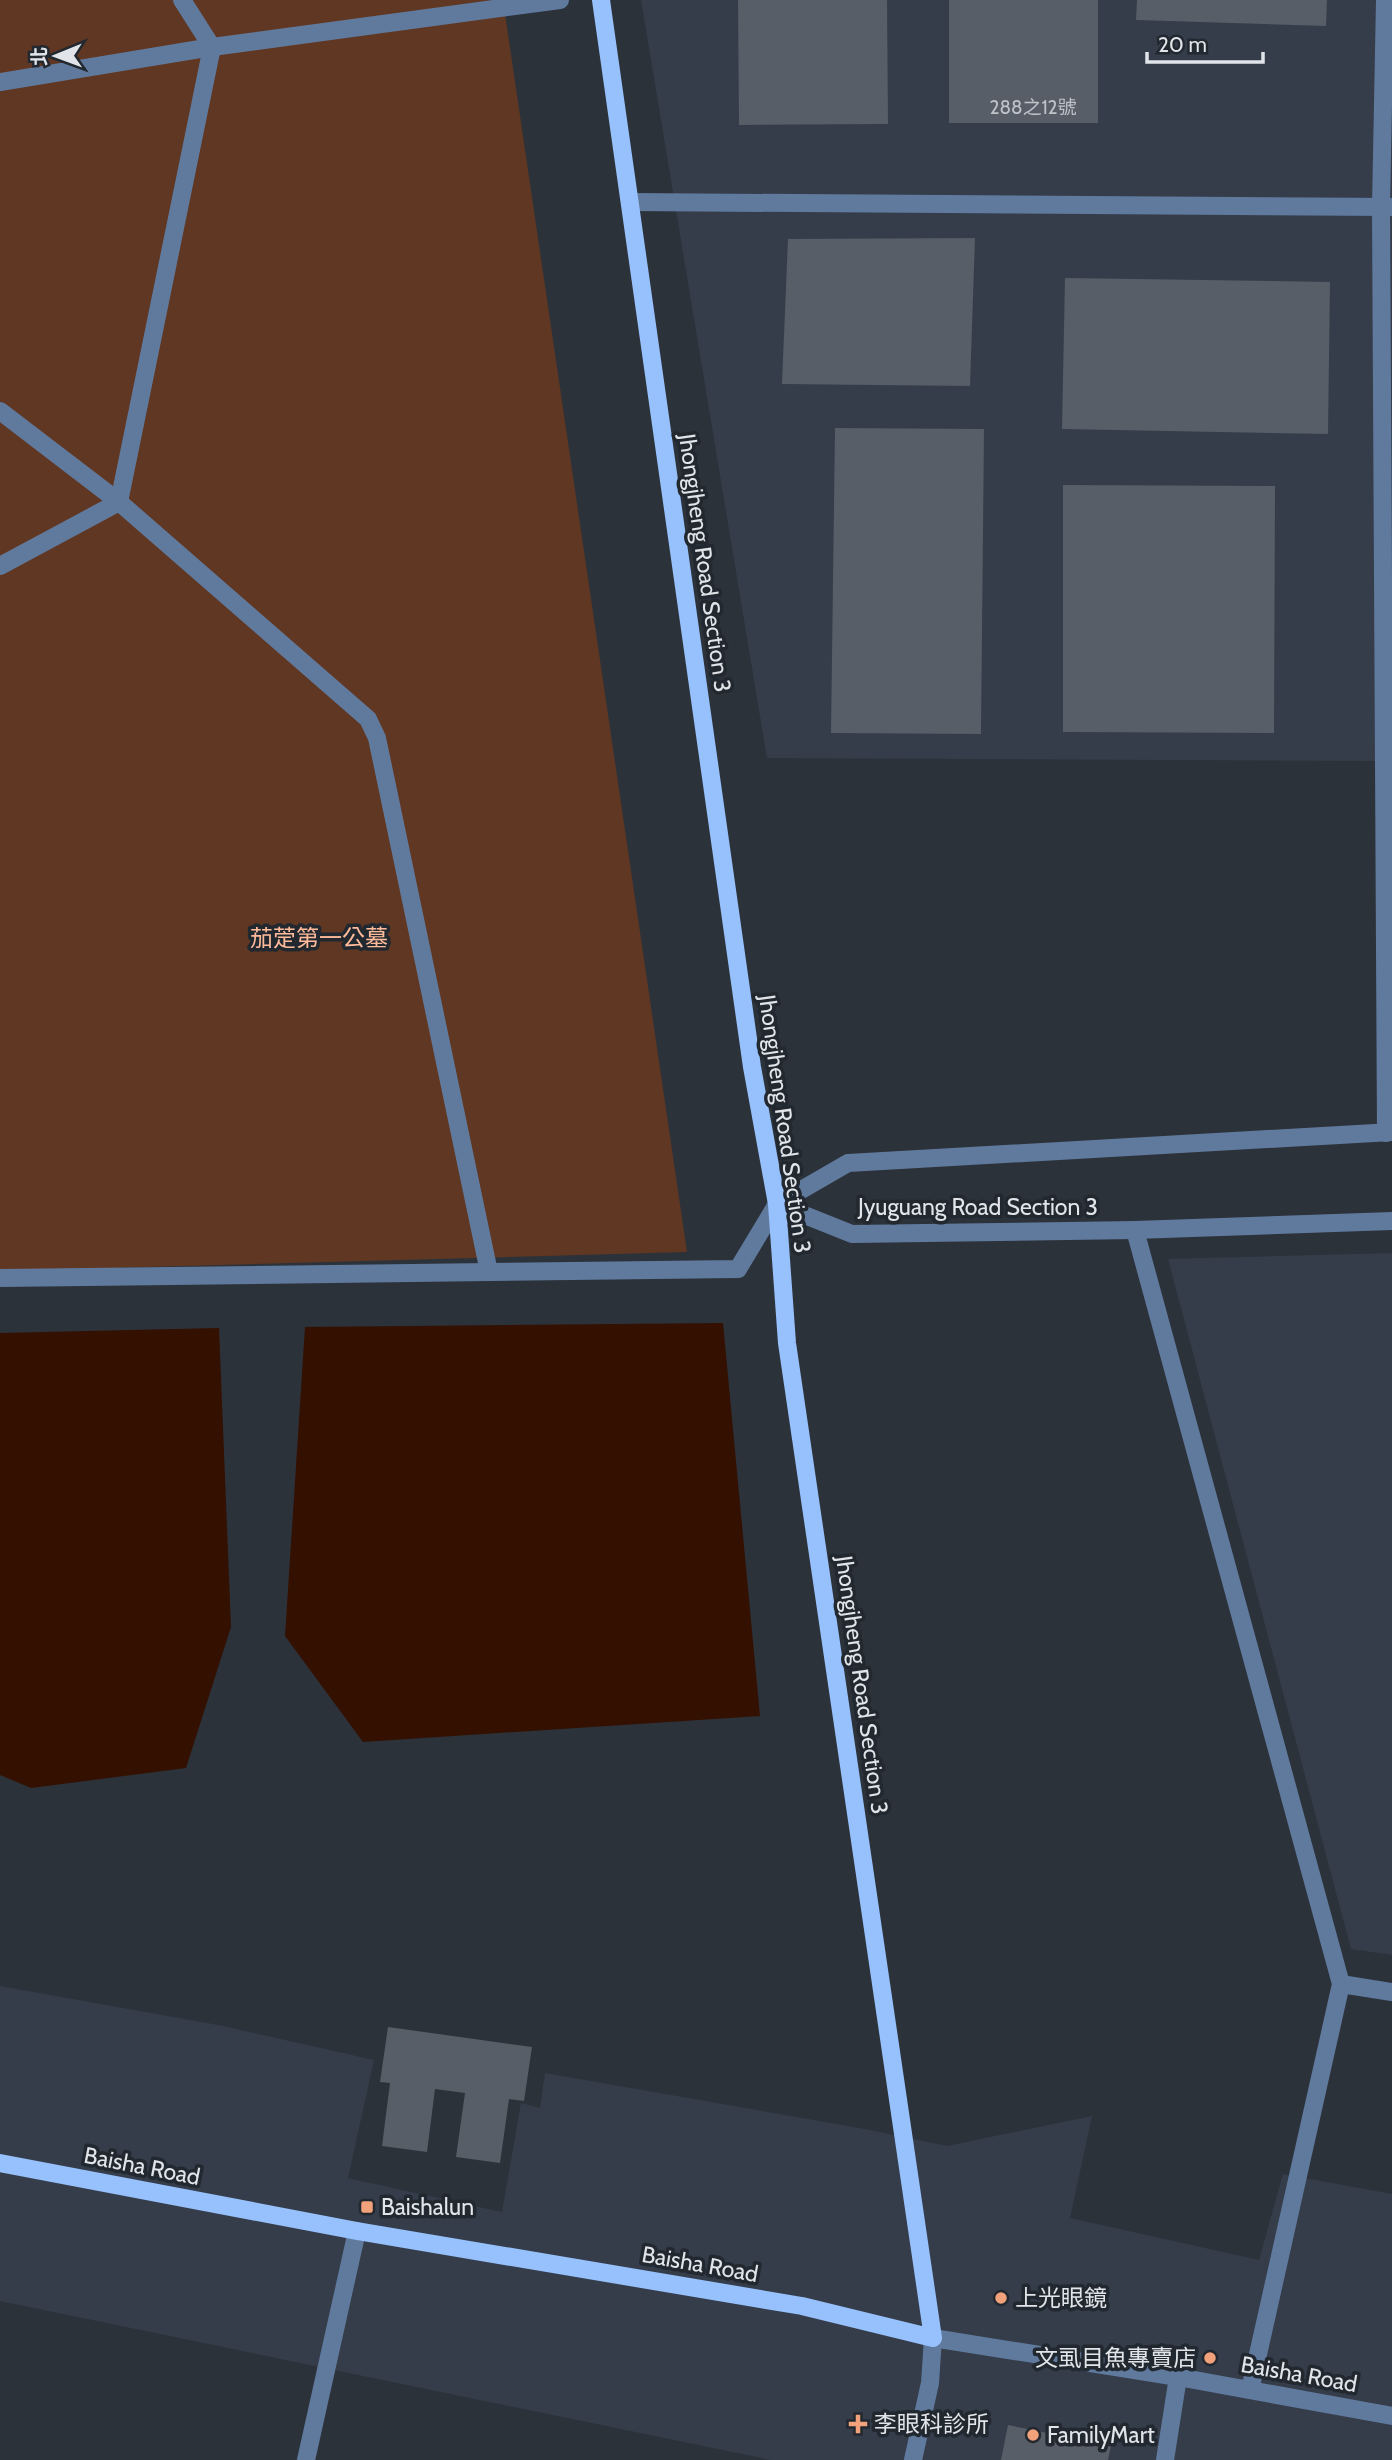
<svg xmlns="http://www.w3.org/2000/svg" width="1392" height="2460" viewBox="0 0 1392 2460" font-family="Cabin,'Noto Sans TC',sans-serif">
<style>
.built{fill:#353d4a}
.green{fill:#603722}
.water{fill:#341000}
.building{fill:#575e67}
.lines{fill:none;stroke-linecap:round;stroke-linejoin:round}
.minor{stroke:#607a9e;stroke-width:18}
.major{stroke:#97c1fd;stroke-width:18}
.poi-dot{fill:#f1a27b;stroke:#222830;stroke-width:2.5}
.labels{text-anchor:middle;dominant-baseline:central;stroke-width:7;stroke-linejoin:round;paint-order:stroke}
.number-label{font-size:19px;fill:#bec3c9}
.street-label{font-size:23px;fill:#e1e5ea;stroke:#222830}
.park-label{font-size:23px;fill:#ffbb9a;stroke:#222830}
.poi-label{font-size:23px;fill:#e1e5ea;stroke:#222830;text-anchor:start}
</style>
<rect width="100%" height="100%" fill="#2c323a"/>
<g class="built">
<polygon points="641,0 1392,0 1392,761 767,758"/>
<polygon points="1392,1253 1392,1955 1351,1949 1168,1259"/>
<polygon points="0,1986 218,2025 374,2060 348,2178 502,2212 521,2103 540,2108 545,2073 865,2129 947,2146 1092,2116 1070,2218 1259,2260 1283,2174 1392,2194 1392,2460 771,2460 0,2301"/>
</g>
<polygon class="green" points="0,0 503,0 687,1252 0,1271"/>
<g class="water">
<polygon points="723,1323 760,1716 363,1742 285,1636 305,1327"/>
<polygon points="219,1328 231,1627 186,1768 31,1788 0,1775 0,1333"/>
</g>
<g class="building">
<polygon points="738,0 887,0 888,124 739,125"/>
<rect x="949" y="0" width="149" height="123"/>
<polygon points="1137,0 1327,0 1326,26 1136,20"/>
<polygon points="975,238 970,386 782,384 788,239"/>
<polygon points="1065,278 1330,282 1328,434 1062,429"/>
<polygon points="835,428 984,429 981,734 831,733"/>
<polygon points="1063,485 1275,486 1274,733 1063,732"/>
<polygon points="388,2027 532,2047 524,2101 509,2099 500,2163 456,2157 465,2093 435,2089 427,2152 382,2146 390,2083 380,2082"/>
<polygon points="1008,2425 1111,2446 1108,2460 1001,2460"/>
</g>
<g class="lines">
<g class="minor">
<polyline points="1385,0 1381,207 1386,1133"/>
<polyline points="0,82 212,47 560,0"/>
<polyline points="630,202 1392,207"/>
<polyline points="0,411 119,502 368,719 377,738 489,1272"/>
<polyline points="0,566 119,502 212,47 182,0"/>
<polyline points="777,1204 852,1234 1135,1230 1392,1221"/>
<polyline points="1135,1230 1341,1984 1250,2390"/>
<polyline points="0,1278 738,1269 777,1204 848,1163 1392,1132"/>
<polyline points="1341,1984 1392,1992"/>
<polyline points="306,2460 357,2231"/>
<polyline points="913,2460 930,2383 933,2338 1178,2377 1392,2416"/>
<polyline points="1165,2460 1178,2377"/>
</g>
<polyline class="major" points="0,2163 357,2231 802,2306 933,2338 787,1343 777,1204 752,1067 601,0"/>
</g>
<g class="poi-dot">
<rect x="360" y="2200" width="14" height="14" rx="3.5"/>
<circle cx="1001" cy="2298" r="7"/>
<circle cx="1210" cy="2358" r="7"/>
<path d="M854.5 2413.5h7v7h7v7h-7v7h-7v-7h-7v-7h7z"/>
<circle cx="1033" cy="2435" r="7"/>
</g>
<g class="labels">
<g class="number-label">
<text x="1033" y="107">288之12號</text>
</g>
<g class="street-label">
<text transform="translate(705 563) rotate(82)">Jhongjheng Road Section 3</text>
<text transform="translate(785 1124) rotate(82)">Jhongjheng Road Section 3</text>
<text x="978" y="1207">Jyuguang Road Section 3</text>
<text transform="translate(862 1685) rotate(82)">Jhongjheng Road Section 3</text>
<text transform="translate(142 2166) rotate(11)">Baisha Road</text>
<text transform="translate(700 2264) rotate(10)">Baisha Road</text>
<text transform="translate(1299 2374) rotate(10)">Baisha Road</text>
</g>
<g class="park-label">
<text x="319" y="938">茄萣第一公墓</text>
</g>
<g class="poi-label">
<text x="381" y="2207">Baishalun</text>
<text x="1015" y="2298">上光眼鏡</text>
<text x="1196" y="2358" text-anchor="end">文虱目魚專賣店</text>
<text x="874" y="2424">李眼科診所</text>
<text x="1047" y="2435">FamilyMart</text>
</g>
</g>
<g transform="translate(56 56) rotate(269)" stroke="#222830" stroke-width="5" paint-order="stroke">
<path d="M0-5L12 26L0 18L-12 26Z" fill="#e1e5ea"/>
<text y="-10" font-size="19" font-weight="bold" text-anchor="middle" fill="#e1e5ea">北</text>
</g>
<path d="M1147 52v10h116v-10" fill="none" stroke="#e1e5ea" stroke-width="3.5"/>
<text x="1158" y="52" font-size="21" fill="#e1e5ea" stroke="#222830" stroke-width="5" paint-order="stroke">20 m</text>
</svg>
